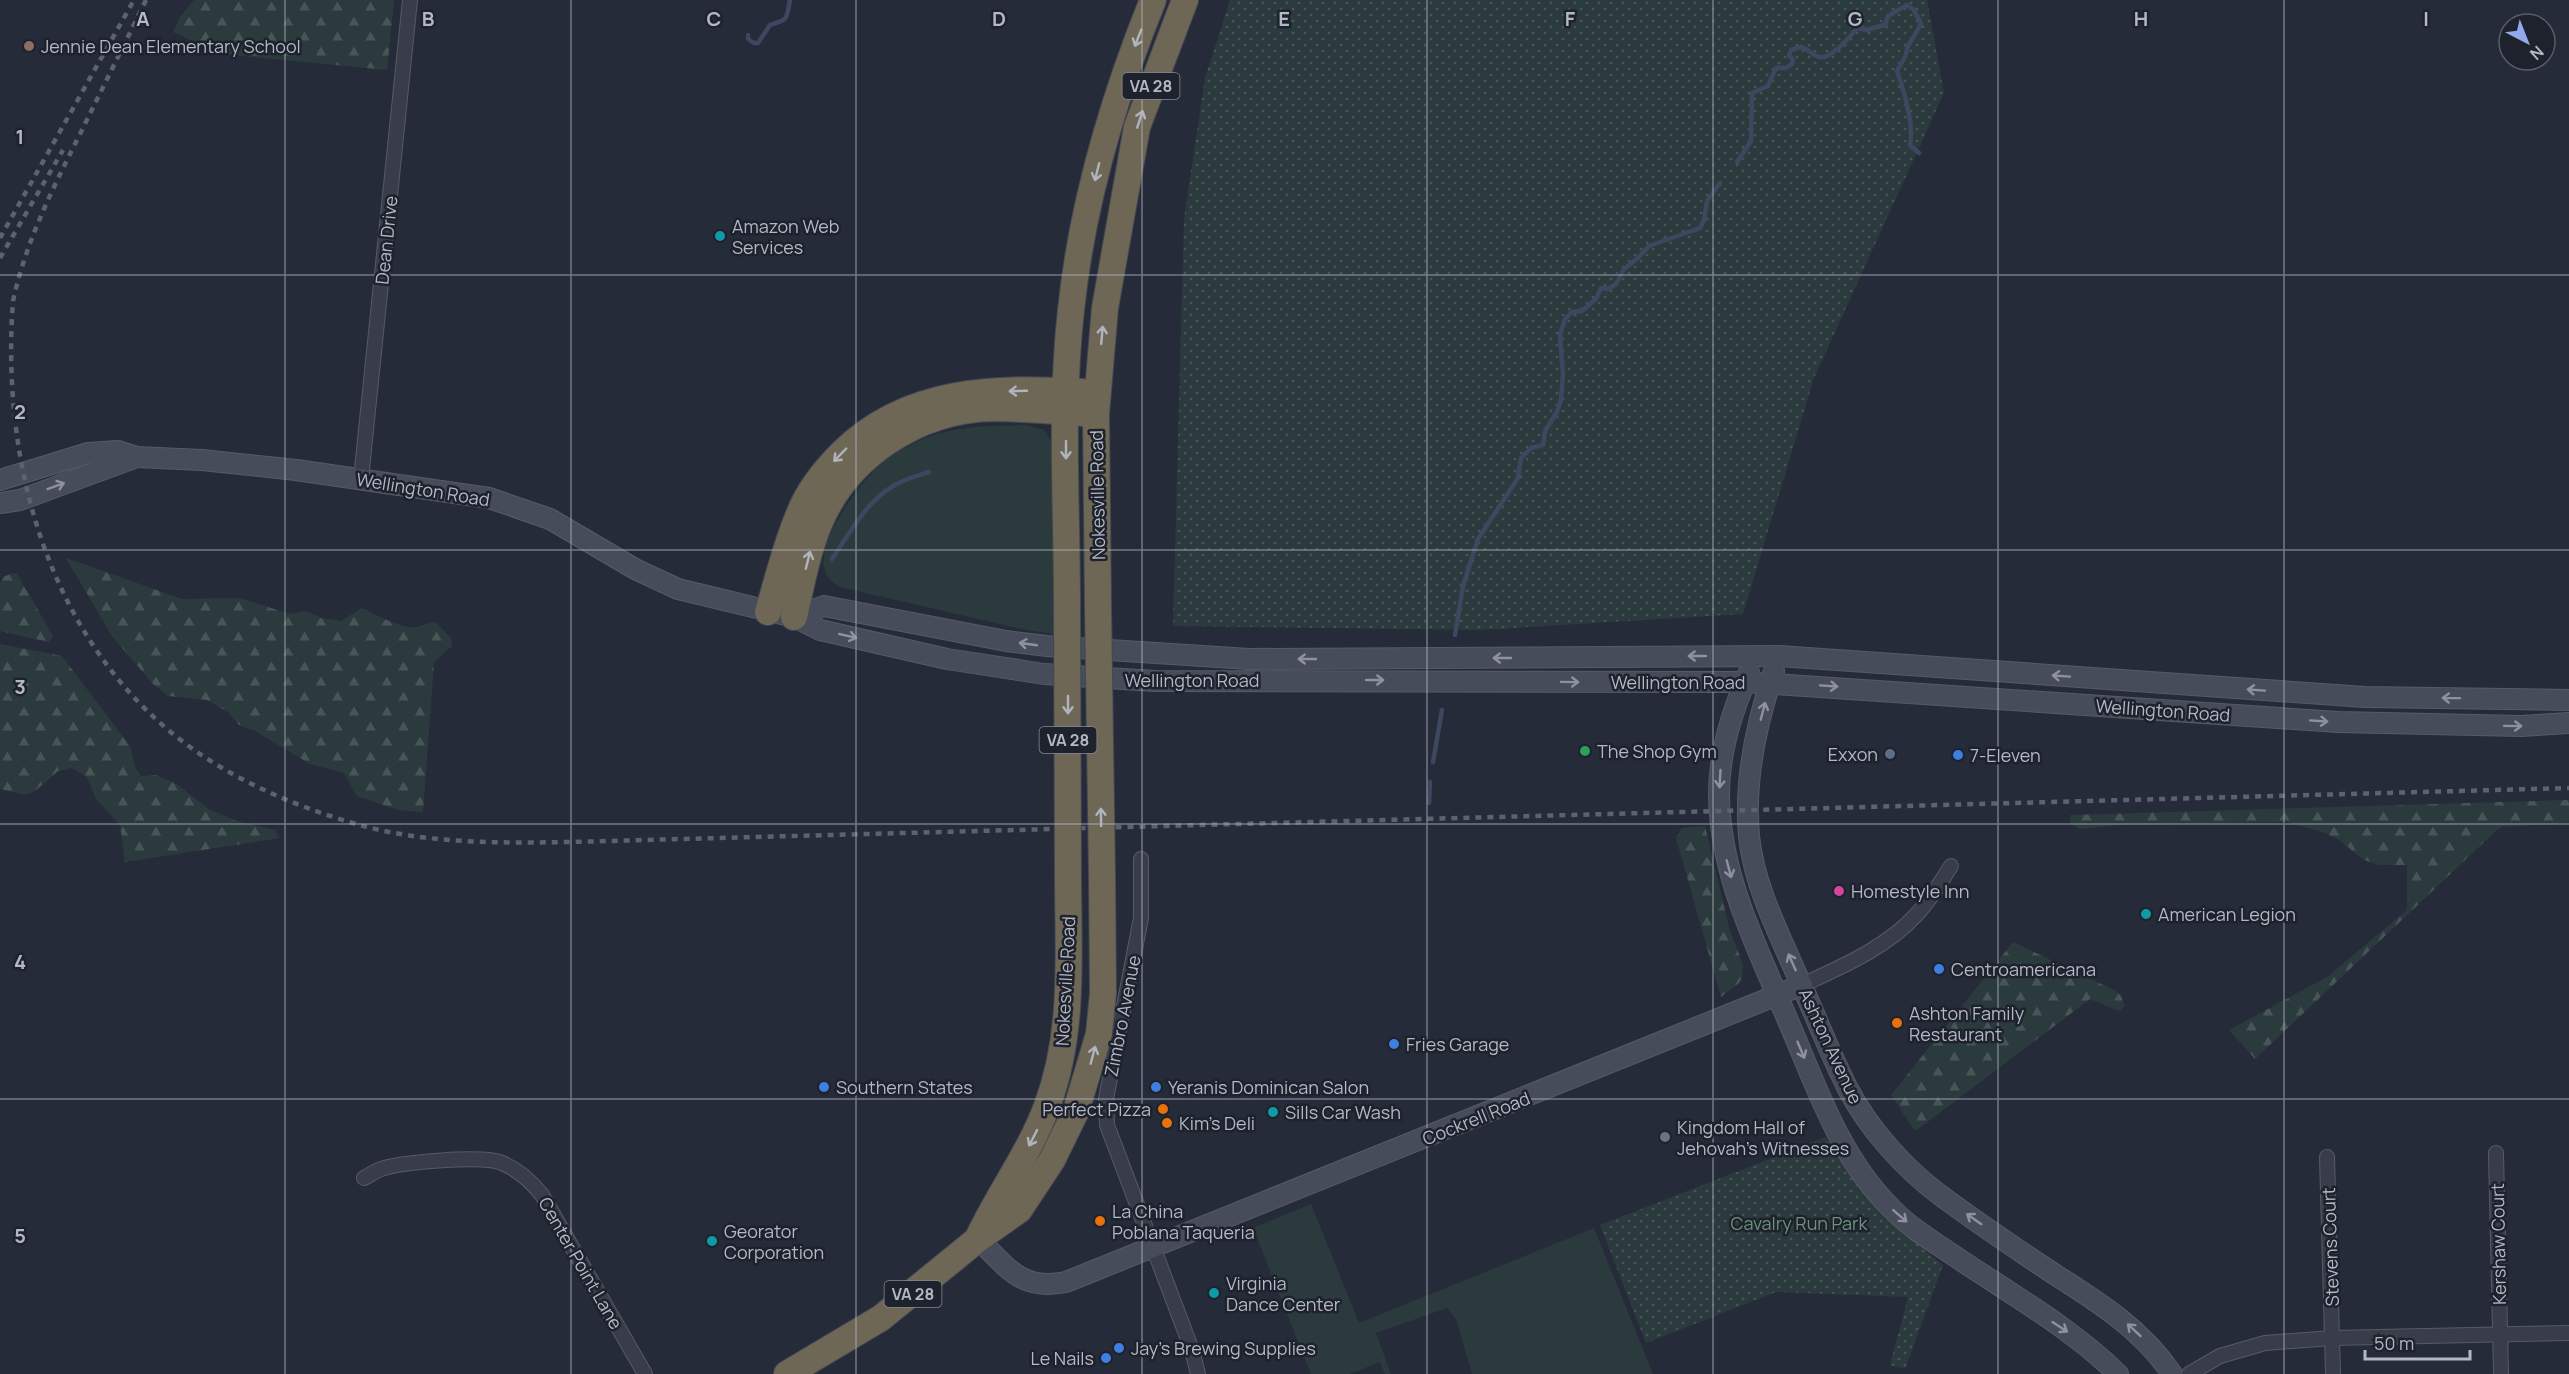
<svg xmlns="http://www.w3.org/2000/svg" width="2569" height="1374" viewBox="0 0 2569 1374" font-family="Manrope,sans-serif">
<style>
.grass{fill:#2b3b3d}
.forest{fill:url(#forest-firs)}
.park{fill:url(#park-dots)}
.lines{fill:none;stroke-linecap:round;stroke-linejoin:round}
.stream{stroke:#3d475f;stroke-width:4.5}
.street-casing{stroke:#565b66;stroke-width:16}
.secondary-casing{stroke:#565b66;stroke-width:22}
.highway-casing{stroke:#434853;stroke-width:28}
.street{stroke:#383d49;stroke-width:14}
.secondary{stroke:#474c5b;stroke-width:20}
.highway{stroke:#6e6756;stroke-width:26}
.rail{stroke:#5d6271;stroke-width:4.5;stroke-dasharray:6 6;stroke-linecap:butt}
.highway-bridge-casing{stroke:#434853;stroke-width:28;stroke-linecap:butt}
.highway-bridge{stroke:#6e6756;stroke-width:26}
.oneway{stroke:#b0b4be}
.oneway2{stroke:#8e929f}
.grid{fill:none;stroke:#b4b8c4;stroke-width:1.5;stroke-opacity:0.55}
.education-dot{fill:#8d6e63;stroke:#1d222d;stroke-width:2}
.culture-dot{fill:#0f9aa8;stroke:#1d222d;stroke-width:2}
.leisure-dot{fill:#2e9e5b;stroke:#1d222d;stroke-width:2}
.service-dot{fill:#5c6f8a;stroke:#1d222d;stroke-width:2}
.shop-dot{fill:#3f7fe0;stroke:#1d222d;stroke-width:2}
.hotel-dot{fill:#d1479c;stroke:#1d222d;stroke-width:2}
.food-dot{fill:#e8710a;stroke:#1d222d;stroke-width:2}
.worship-dot{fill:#6b7280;stroke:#1d222d;stroke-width:2}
.labels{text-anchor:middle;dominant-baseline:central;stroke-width:5;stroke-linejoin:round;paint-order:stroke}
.shield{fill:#1d222d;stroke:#878b97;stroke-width:1.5}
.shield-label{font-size:16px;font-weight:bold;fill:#b4b8c4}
.poi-label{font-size:18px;fill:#b4b8c4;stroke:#1d222d;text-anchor:start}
.street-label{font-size:18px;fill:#b4b8c4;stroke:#1d222d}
.park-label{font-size:18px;fill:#6d927b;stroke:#1d222d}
.grid-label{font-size:20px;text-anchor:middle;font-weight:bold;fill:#b4b8c4;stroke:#1d222d;stroke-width:5;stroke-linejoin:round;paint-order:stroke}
</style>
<defs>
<pattern id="forest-firs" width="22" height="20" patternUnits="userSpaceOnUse" patternTransform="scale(1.5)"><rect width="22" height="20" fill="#2b3b3d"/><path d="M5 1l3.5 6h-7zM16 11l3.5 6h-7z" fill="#475557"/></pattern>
<pattern id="park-dots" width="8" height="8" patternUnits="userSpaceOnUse" patternTransform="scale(1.5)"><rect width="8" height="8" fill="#2b3b3d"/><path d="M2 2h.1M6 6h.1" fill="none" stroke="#475557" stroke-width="1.8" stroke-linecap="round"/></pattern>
</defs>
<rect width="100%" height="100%" fill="#252b38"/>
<g class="grass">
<path d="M1026 425 1044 430 1054 446V634L1026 630 840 587C834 583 827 579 825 571 814 543 860 483 880 465 890 456 902 449 914 443 950 425 988 426 1026 425Z"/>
<polygon points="1311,1204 1359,1323 1594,1228 1653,1374 1472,1374 1456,1319 1447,1308 1376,1333 1391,1374 1385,1374 1380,1362 1350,1374 1311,1374 1253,1228"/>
</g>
<g class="forest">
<polygon points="194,0 394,0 387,70 223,54 173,32 180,17"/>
<path d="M66 558 182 599 240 598 290 614 306 611 321 618 341 621 362 608C378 615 399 629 417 627 424 626 428 622 435 622L451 638 452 646 434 662 423 812 398 810 357 796 344 773 310 764 255 731 239 725 228 712 207 700 168 696 153 684 112 636Z"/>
<polygon points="13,573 17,574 53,636 49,642 0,631 0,584 3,577"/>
<polygon points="0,644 62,656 130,746 135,767 141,776 156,775 178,785 210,810 237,821 275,830 280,838 125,862 120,825 96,799 87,777 72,768 58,771 35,791 26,795 0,789"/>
<polygon points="2569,800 2569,823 2500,827 2255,1059 2229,1030 2327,977 2407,910 2407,865 2379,865 2364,860 2339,840 2323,832 2286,822 2119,825 2080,829 2070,823 2070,815"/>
<polygon points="1705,826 1730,931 1743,964 1742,977 1739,983 1721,997 1676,838 1682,828"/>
<polygon points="2013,942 2116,991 2121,996 2125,1006 2119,1011 2090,999 1917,1130 1914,1130 1891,1095"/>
</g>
<g class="park">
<polygon points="1230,0 1927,0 1944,93 1814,378 1743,614 1479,630 1173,626 1184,219 1205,78"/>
<path d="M1826 1137C1857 1188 1896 1229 1943 1265L1905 1369 1890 1365 1908 1297 1776 1292 1646 1343 1600 1225Z"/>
</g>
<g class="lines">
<g class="stream">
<path d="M748 35V39L754 43H758L770 25C789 19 786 20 790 0"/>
<path d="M1737 162 1751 141 1752 93 1768 86 1776 68H1786L1792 64 1793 60 1789 55 1791 50 1801 47C1807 49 1813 55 1819 57 1832 60 1850 35 1858 28L1866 30 1885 25 1888 16 1907 5 1914 10 1921 24 1908 46 1905 57 1897 71C1904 91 1914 124 1910 145L1919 153"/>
<path d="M832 559C849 534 866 502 893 486 904 479 917 476 929 472"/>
<polyline points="1455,635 1463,586 1478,539 1518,478 1521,458 1531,448 1543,445 1545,431 1557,412 1561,400 1563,374 1560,335 1565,319 1572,312 1582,311 1596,299 1601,288 1608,289 1616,284 1624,269 1638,258 1649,246 1700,228 1704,220 1707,201 1720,183"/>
<polyline points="1433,762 1442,710"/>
<polyline points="1429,803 1430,782"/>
</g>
<defs>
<g id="street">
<polyline points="361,479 410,0"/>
<polyline points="1141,859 1141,918 1106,1099 1107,1125 1192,1350 1198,1374"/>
<path d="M1802 985C1841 967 1886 948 1916 915 1930 901 1940 883 1951 866"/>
<polyline points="2496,1153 2501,1374"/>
<polyline points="2327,1157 2333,1374"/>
<path d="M364 1178C370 1175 375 1171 381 1169 401 1162 484 1155 502 1163 519 1170 531 1181 542 1195L645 1374"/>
<polyline points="2189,1374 2220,1356 2265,1343 2332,1338 2569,1333"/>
</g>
<g id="secondary">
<polyline points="0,480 88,453 118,451 137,457 202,460 296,470 489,498 550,519 635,569 678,589 794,617 820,630 947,659 1044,674 1155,681 1744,682 2338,722 2521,726 2569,723"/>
<polyline points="0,503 20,500 137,457"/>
<polyline points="794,617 824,606 1006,641 1047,646 1249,659 1779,656 2365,697 2569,700"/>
<path d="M1774 671C1756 724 1744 781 1749 836 1754 885 1777 929 1796 973 1814 1011 1829 1052 1848 1089 1869 1129 1904 1168 1940 1195 1975 1221 2012 1246 2048 1270 2095 1300 2140 1327 2172 1374"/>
<path d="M1749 672C1732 712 1719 751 1719 795 1720 877 1758 949 1789 1023 1817 1088 1840 1158 1891 1208 1910 1228 1934 1242 1956 1257 2011 1294 2071 1328 2118 1374"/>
<path d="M978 1239C1008 1268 1021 1291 1066 1282L1802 985"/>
</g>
<g id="highway">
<path d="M1067 605C1067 507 1060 407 1071 310 1082 204 1113 99 1153 0"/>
<polyline points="1098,605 1096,414 1105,308 1137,127 1185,0"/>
<path d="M768 612C778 579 786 544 800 512 809 490 825 470 842 453 907 388 996 387 1082 392"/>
<path d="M794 617C801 586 807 553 819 524 847 456 918 410 992 408 1022 408 1053 411 1083 413"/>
<path d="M979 1236C1000 1192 1030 1152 1047 1106 1075 1032 1068 953 1068 875"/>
<polyline points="787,1374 881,1318 978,1239 1019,1210 1052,1160 1076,1111 1099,1034 1103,993 1102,875"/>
</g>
</defs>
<use href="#street" class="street-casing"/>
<use href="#secondary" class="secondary-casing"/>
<use href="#highway" class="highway-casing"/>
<use href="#street" class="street"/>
<use href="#secondary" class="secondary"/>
<use href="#highway" class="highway"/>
<g class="rail">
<path d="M146 0C124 45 102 89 80 134 53 188 26 241 13 301 0 472 54 653 197 752 248 787 308 811 367 827 434 844 503 843 571 842L2569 788"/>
<polyline points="0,238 134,0"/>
<polyline points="0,258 63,150"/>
</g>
<defs>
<g id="highway-bridge">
<polyline points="1067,605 1068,875"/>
<polyline points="1098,605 1102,875"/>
</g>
</defs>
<use href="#highway-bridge" class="highway-bridge-casing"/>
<use href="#highway-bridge" class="highway-bridge"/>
</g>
<defs><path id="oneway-shaft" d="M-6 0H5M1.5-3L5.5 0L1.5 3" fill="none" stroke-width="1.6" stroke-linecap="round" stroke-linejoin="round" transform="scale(1.5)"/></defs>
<g class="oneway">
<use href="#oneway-shaft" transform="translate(1138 38) rotate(111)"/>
<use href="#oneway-shaft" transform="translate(1140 119) rotate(-72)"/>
<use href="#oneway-shaft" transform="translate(1097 172) rotate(104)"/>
<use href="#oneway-shaft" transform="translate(1102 335) rotate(-85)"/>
<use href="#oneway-shaft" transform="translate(1018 391) rotate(178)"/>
<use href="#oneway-shaft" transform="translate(1066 450) rotate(90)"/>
<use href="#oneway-shaft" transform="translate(840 455) rotate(134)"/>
<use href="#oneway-shaft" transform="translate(808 560) rotate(-76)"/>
<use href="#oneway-shaft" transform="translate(1068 705) rotate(90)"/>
<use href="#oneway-shaft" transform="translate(1101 817) rotate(-91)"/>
<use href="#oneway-shaft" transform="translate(1093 1055) rotate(-75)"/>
<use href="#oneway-shaft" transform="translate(1033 1138) rotate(117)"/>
</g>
<g class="oneway2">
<use href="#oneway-shaft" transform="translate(56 486) rotate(-20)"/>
<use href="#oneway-shaft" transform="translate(848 636) rotate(13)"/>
<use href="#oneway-shaft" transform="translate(1028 644) rotate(-172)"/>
<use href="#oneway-shaft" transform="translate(1697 656) rotate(180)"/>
<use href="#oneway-shaft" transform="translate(1502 658) rotate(180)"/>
<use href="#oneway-shaft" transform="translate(1307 659) rotate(180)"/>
<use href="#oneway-shaft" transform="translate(2061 676) rotate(-176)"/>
<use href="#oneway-shaft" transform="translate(1375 680)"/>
<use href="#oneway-shaft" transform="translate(1570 682) rotate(1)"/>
<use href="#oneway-shaft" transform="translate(1829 686) rotate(4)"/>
<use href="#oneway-shaft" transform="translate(2256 690) rotate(-176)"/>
<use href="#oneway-shaft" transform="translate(2451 698) rotate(-179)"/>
<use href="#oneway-shaft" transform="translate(1763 711) rotate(-75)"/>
<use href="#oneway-shaft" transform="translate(2319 721) rotate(4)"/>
<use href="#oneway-shaft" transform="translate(2513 726) rotate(1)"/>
<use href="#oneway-shaft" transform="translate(1720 779) rotate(93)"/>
<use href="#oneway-shaft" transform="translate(1729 869) rotate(75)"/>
<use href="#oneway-shaft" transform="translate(1792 962) rotate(-114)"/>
<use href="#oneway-shaft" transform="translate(1801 1050) rotate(67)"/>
<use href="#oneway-shaft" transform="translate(1900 1216) rotate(41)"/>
<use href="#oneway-shaft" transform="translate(1974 1219) rotate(-145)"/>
<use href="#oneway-shaft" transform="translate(2060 1327) rotate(33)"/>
<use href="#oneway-shaft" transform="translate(2134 1330) rotate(-137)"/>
</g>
<path class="grid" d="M285 0V1374M571 0V1374M856 0V1374M1142 0V1374M1427 0V1374M1713 0V1374M1998 0V1374M2284 0V1374M0 275H2569M0 550H2569M0 824H2569M0 1099H2569"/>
<circle class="education-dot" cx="29" cy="46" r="6"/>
<g class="culture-dot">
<circle cx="720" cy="236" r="6"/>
<circle cx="2146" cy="914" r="6"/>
<circle cx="1273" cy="1112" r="6"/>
<circle cx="712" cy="1241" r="6"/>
<circle cx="1214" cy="1293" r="6"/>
</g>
<circle class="leisure-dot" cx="1585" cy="751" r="6"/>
<circle class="service-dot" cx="1890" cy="754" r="6"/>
<g class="shop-dot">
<circle cx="1958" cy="755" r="6"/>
<circle cx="1939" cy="969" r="6"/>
<circle cx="1394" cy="1044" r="6"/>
<circle cx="824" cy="1087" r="6"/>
<circle cx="1156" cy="1087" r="6"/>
<circle cx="1119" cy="1348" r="6"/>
<circle cx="1106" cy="1358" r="6"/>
</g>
<circle class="hotel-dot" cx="1839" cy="891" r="6"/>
<g class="food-dot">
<circle cx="1897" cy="1023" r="6"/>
<circle cx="1163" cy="1109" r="6"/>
<circle cx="1167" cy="1123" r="6"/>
<circle cx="1100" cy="1221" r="6"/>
</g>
<circle class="worship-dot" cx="1665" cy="1137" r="6"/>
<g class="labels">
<g class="shield">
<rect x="1122.5" y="73" width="57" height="26" rx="4.5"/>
<rect x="1039.5" y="727" width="57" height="26" rx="4.5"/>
<rect x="884.5" y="1281" width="57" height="26" rx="4.5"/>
</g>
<g class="shield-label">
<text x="1151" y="86">VA 28</text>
<text x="1068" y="740">VA 28</text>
<text x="913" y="1294">VA 28</text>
</g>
<g class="poi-label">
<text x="41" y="46">Jennie Dean Elementary School</text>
<text x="732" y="226">Amazon Web<tspan x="732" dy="21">Services</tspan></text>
<text x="1597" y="751">The Shop Gym</text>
<text x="1878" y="754" text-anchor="end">Exxon</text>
<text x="1970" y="755">7-Eleven</text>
<text x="1851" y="891">Homestyle Inn</text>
<text x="2158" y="914">American Legion</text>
<text x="1951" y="969">Centroamericana</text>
<text x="1909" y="1013">Ashton Family<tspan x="1909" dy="21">Restaurant</tspan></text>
<text x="1406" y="1044">Fries Garage</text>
<text x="836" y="1087">Southern States</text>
<text x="1168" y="1087">Yeranis Dominican Salon</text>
<text x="1151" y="1109" text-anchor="end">Perfect Pizza</text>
<text x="1285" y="1112">Sills Car Wash</text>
<text x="1179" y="1123">Kim's Deli</text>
<text x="1677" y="1127">Kingdom Hall of<tspan x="1677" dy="21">Jehovah's Witnesses</tspan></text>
<text x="1112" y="1211">La China<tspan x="1112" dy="21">Poblana Taqueria</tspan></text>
<text x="724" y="1231">Georator<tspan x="724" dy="21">Corporation</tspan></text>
<text x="1226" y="1283">Virginia<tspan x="1226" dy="21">Dance Center</tspan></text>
<text x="1131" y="1348">Jay's Brewing Supplies</text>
<text x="1094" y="1358" text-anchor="end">Le Nails</text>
</g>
<g class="street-label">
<text transform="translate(386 240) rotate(-84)">Dean Drive</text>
<text transform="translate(423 489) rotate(9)">Wellington Road</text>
<text transform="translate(1097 495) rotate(-91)">Nokesville Road</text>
<text x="1192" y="680">Wellington Road</text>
<text x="1678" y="682">Wellington Road</text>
<text transform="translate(2163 710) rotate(4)">Wellington Road</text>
<text transform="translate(1065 981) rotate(-87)">Nokesville Road</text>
<text transform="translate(1122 1016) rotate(-79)">Zimbro Avenue</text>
<text transform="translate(1831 1046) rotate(65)">Ashton Avenue</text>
<text transform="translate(1476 1118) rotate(-22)">Cockrell Road</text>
<text transform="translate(2498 1244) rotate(-91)">Kershaw Court</text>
<text transform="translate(2330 1247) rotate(-92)">Stevens Court</text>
<text transform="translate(581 1263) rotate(60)">Center Point Lane</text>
</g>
<g class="park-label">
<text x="1799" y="1223">Cavalry Run Park</text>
</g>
</g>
<g class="grid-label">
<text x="143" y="26">A</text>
<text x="428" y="26">B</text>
<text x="714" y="26">C</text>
<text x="999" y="26">D</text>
<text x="1284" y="26">E</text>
<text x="1570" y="26">F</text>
<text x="1855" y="26">G</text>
<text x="2141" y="26">H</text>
<text x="2426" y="26">I</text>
<text x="20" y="144">1</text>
<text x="20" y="419">2</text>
<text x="20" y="694">3</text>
<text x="20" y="969">4</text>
<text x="20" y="1243">5</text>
</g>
<g transform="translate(2527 42) rotate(138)"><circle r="28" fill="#1d222d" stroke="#595e69" stroke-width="1.5"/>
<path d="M0-4.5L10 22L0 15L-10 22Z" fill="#92a9eb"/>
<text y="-9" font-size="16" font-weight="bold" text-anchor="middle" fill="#b4b8c4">N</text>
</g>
<path d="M2365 1350v9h105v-9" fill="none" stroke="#b4b8c4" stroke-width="3"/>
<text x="2374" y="1350" font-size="18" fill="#b4b8c4" stroke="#1d222d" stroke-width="4.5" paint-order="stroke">50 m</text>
</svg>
